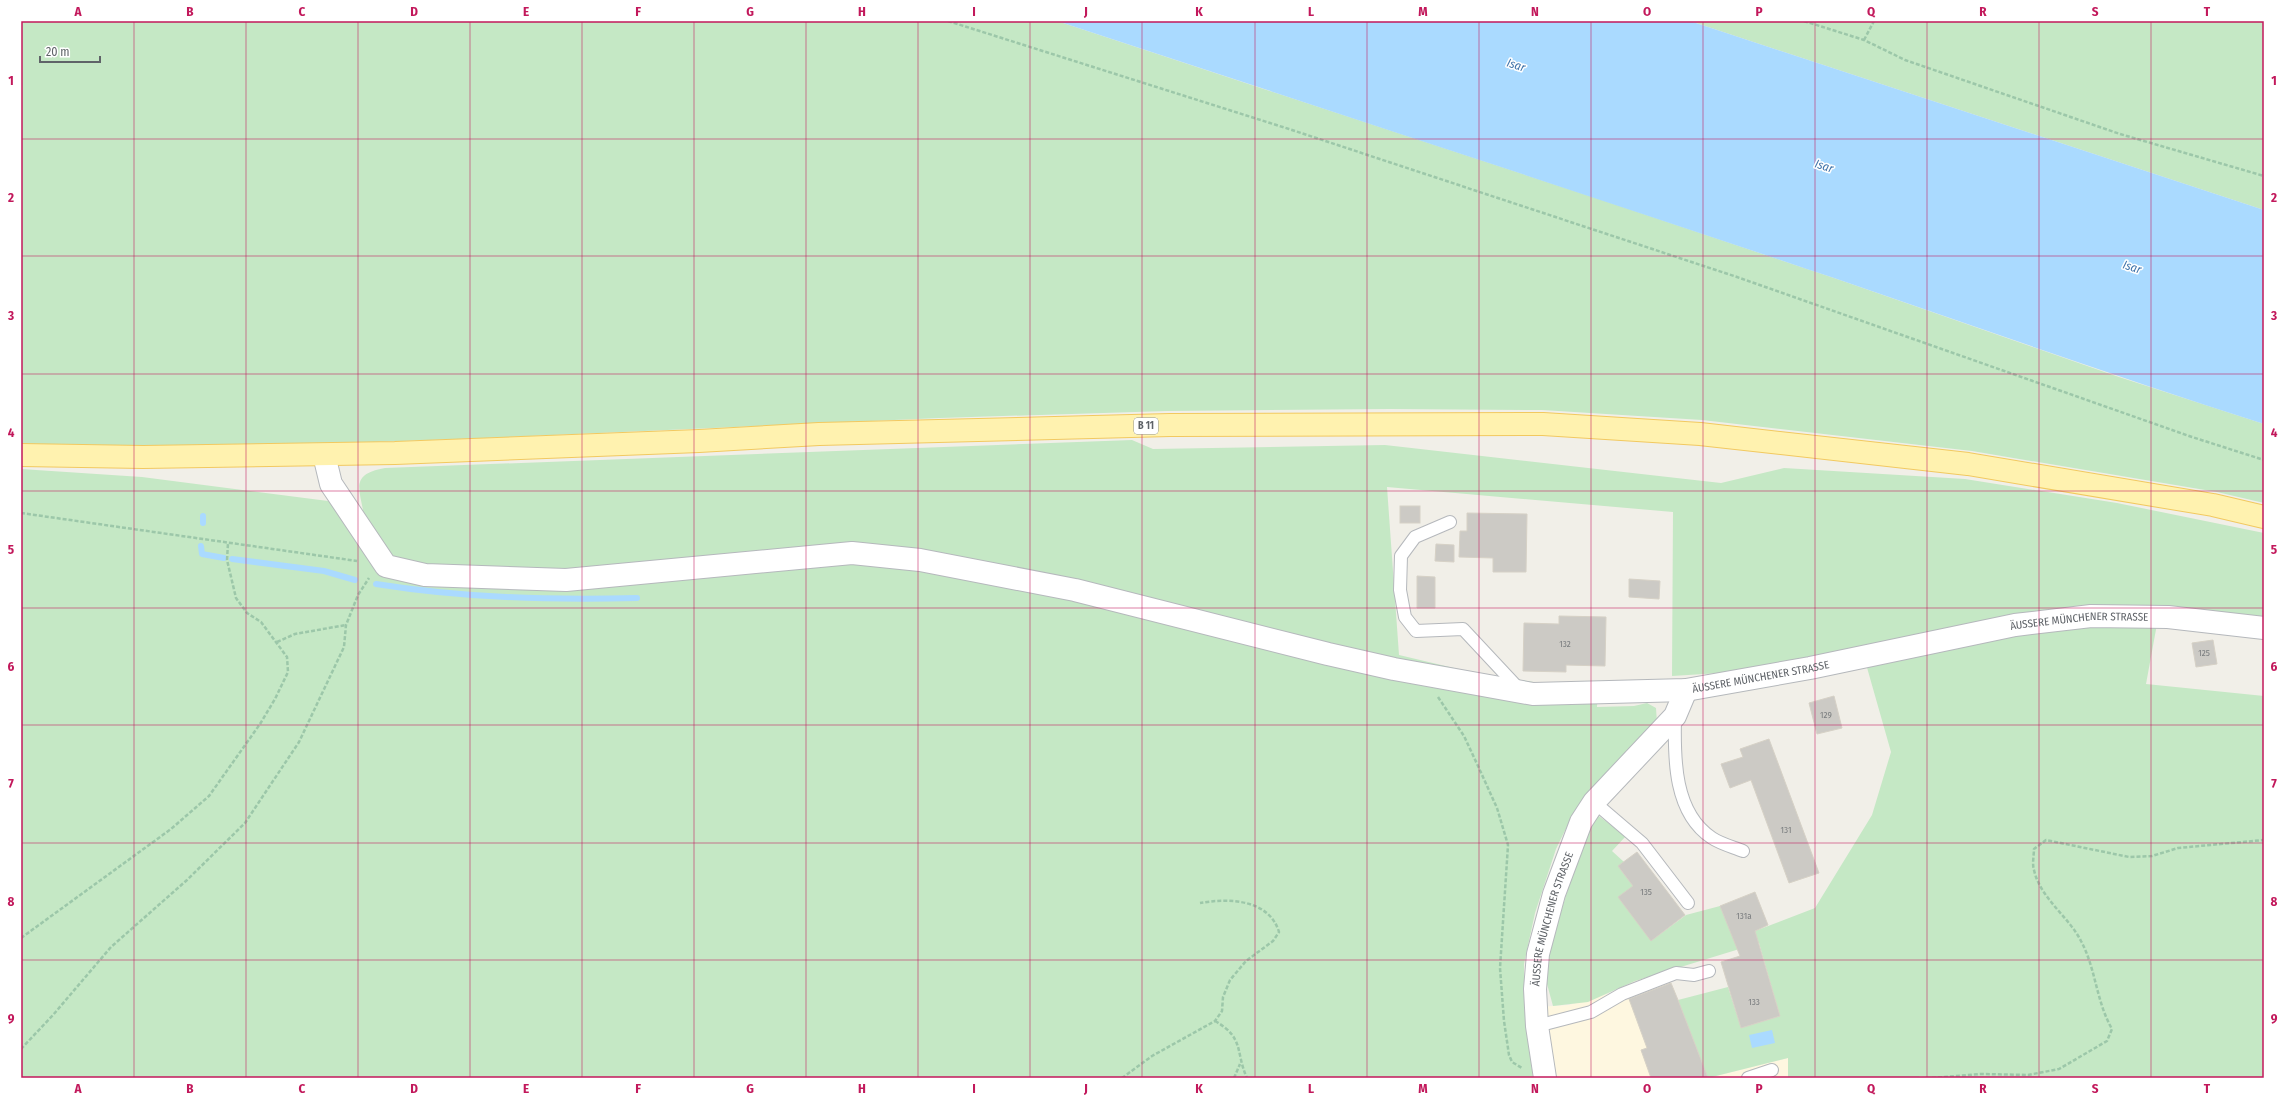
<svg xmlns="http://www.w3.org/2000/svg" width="2285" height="1099" viewBox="0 0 2285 1099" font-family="'Fira Sans Condensed',sans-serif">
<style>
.commercial{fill:#fef7e0}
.green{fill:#c5e8c5}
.water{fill:#aadaff}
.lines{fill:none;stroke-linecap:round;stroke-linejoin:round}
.stream{stroke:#aadaff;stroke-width:6}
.building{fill:#cccac5;stroke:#d6d1c6}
.service-casing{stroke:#b5b8bc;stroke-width:14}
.minor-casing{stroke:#b5b8bc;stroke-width:24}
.primary-casing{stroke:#f2c960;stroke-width:24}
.path{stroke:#9cc7a9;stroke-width:2.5;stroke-dasharray:4 2;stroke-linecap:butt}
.service{stroke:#fff;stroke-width:12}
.minor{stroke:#fff;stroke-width:22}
.primary{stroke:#fff2af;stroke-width:22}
.grid{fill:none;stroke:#c2185b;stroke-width:1;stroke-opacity:0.55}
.labels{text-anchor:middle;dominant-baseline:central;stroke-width:3;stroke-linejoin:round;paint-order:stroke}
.number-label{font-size:9px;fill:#7a7d7f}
.shield{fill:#fff;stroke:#8f9295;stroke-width:1}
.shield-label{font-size:10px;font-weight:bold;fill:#5f6368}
.street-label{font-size:11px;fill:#5f6368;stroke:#fff}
.water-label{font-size:12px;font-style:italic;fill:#4174aa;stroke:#fff}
.neatline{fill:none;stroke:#c2185b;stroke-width:1.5}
.grid-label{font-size:13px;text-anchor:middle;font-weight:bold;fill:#c2185b}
</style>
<rect width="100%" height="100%" fill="#f1efe8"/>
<polygon class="commercial" points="1666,970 1708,1078 1788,1058 1788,1078 1550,1078 1537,1007 1569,1005 1611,993 1635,981"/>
<g class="green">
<polygon points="21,21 1057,21 1608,202 1837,279 2119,377 2264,424 2264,503 2217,492 1972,451 1702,420 1542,410 1390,409 1167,411 940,418 487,438 143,450 21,450"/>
<polygon points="1690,21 2264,21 2264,210"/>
<path d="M1132 440 1153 449 1385 445 1721 483 1784 468 1965 479 2117 503 2264 533V635L2157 624 2146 684 2264 696V1078H1938L1920 1076 1918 1078H1788V1058L1708 1078 1678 1000 1728 987 1741 1028 1780 1016 1759 943 1635 981 1588 1002 1553 1006 1547 984 1546 960 1583 841 1596 814 1626 836 1612 851 1624 862 1618 866 1633 886 1651 941 1686 915 1720 906 1734 939 1815 908 1872 815 1891 752 1866 664 1672 676 1673 512 1387 487 1399 655 1475 673 1540 683 1598 686 1597 707 1634 706 1647 703 1656 708 1657 723 1572 816 1556 849 1535 913 1524 964V1005L1533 1078H21V469L142 477 328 501 363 510C358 485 353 474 385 468Z"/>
</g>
<g class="water">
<path d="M1057 21H1690L2264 210V424C2120 378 1977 327 1834 278 1575 191 1316 106 1057 21Z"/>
<polygon points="1772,1030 1775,1043 1752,1048 1749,1035"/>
</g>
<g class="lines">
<g class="stream">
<polyline points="203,523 203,516"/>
<polyline points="201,546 202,554 224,558"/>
<polyline points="232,559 324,571 355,580"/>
<path d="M376 584C463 598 549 600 637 598"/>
</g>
</g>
<g class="building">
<rect x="1400" y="506" width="20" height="17"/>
<polygon points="1467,513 1527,514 1526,572 1493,572 1493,558 1459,557 1460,531 1467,531"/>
<polygon points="1436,544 1454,545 1454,562 1435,561"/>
<polygon points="1417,576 1435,577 1435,608 1417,608"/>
<polygon points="1629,579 1660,581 1659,599 1629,597"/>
<polygon points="1559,616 1606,617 1605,666 1566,665 1566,672 1523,671 1524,623 1559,624"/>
<polygon points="2213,640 2217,664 2196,667 2192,643"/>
<polygon points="1834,696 1842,728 1817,734 1809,703"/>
<polygon points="1769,739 1819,873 1789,883 1751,780 1730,788 1721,764 1743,757 1740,749"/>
<polygon points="1637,852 1685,915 1651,941 1618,897 1633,886 1618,866"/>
<polygon points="1755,892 1768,925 1755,931 1780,1016 1741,1028 1721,962 1740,956 1720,906"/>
<polygon points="1671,983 1678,1000 1708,1078 1651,1078 1641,1050 1647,1048 1629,999"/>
</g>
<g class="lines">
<defs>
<g id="service">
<polyline points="1450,522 1415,537 1401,556 1400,590 1405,617 1416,631 1463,629 1520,690"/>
<path d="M1675 718C1674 759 1674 813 1712 838 1721 844 1733 847 1743 851"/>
<polyline points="1594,802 1642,843 1688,903"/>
<polyline points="1537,1026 1591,1012 1622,994 1676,973 1694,975 1709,971"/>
<polyline points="1748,1078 1772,1070"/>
</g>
<g id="minor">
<path id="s1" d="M324 455 331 484 386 566 425 575 566 580 852 553 920 560 1075 590 1328 654 1394 669 1533 694 1686 690 1810 668 2015 625 2091 616 2168 617 2264 628"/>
<path id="s2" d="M1545 1078 1537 1026 1535 989 1538 954 1554 894 1581 822 1594 802 1675 716 1686 690"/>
</g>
<polyline id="primary" points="21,455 143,457 395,453 699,441 819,434 1170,425 1543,424 1700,434 1968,464 2213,505 2264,517"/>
</defs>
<use href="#service" class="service-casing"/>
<use href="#minor" class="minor-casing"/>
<use href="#primary" class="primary-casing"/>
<g class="path">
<polyline points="948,21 1289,129 1737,277 2192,437 2264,460"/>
<polyline points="1804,21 1864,40 1905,60 2120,134 2264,176"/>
<polyline points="1864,40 1874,21"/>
<polyline points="21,513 357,561"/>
<polyline points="277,642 295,634 346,625"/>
<polyline points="1438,697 1464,736 1478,766 1497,808 1508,845 1500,968 1504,1021 1509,1055 1512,1062 1522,1068"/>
<polyline points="21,938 171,829 209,796 260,724 275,699 288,672 287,657 261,622 247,613 236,598 227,560 228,543"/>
<path d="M1215 1021C1245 1038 1235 1052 1247 1078"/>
<polyline points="21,1049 53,1015 111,947 187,880 245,823 299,742 344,647 346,625 358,595 369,578"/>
<path d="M1122 1078 1152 1056 1215 1021 1222 1011 1223 997 1230 980 1246 961 1273 941 1279 932C1269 899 1229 898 1200 903"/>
<polyline points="1234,1078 1240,1064"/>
<path d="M1932 1078 1980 1074 2028 1075 2059 1069 2107 1041 2112 1029C2096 1001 2096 969 2081 941 2069 917 2040 898 2034 870 2032 864 2034 855 2034 849L2046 840 2129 857 2152 856 2178 848 2264 840"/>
</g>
<use href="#service" class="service"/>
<use href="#minor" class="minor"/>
<use href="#primary" class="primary"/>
</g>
<path class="grid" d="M134 21V1078M246 21V1078M358 21V1078M470 21V1078M582 21V1078M694 21V1078M806 21V1078M918 21V1078M1030 21V1078M1142 21V1078M1255 21V1078M1367 21V1078M1479 21V1078M1591 21V1078M1703 21V1078M1815 21V1078M1927 21V1078M2039 21V1078M2151 21V1078M21 139H2264M21 256H2264M21 374H2264M21 491H2264M21 608H2264M21 725H2264M21 843H2264M21 960H2264"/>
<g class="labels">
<g class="number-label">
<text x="1565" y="644">132</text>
<text x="2204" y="653">125</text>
<text x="1826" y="715">129</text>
<text x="1786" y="830">131</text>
<text x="1646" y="892">135</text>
<text x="1744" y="916">131a</text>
<text x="1754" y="1002">133</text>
</g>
<rect class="shield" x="1134" y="418" width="24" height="16" rx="3"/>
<g class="shield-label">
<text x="1146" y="426">B 11</text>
</g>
<g class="street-label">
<text stroke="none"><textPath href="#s1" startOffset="1846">ÄUSSERE MÜNCHENER STRASSE</textPath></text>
<text stroke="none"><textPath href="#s1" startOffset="1522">ÄUSSERE MÜNCHENER STRASSE</textPath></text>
<text stroke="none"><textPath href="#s2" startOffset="162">ÄUSSERE MÜNCHENER STRASSE</textPath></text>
</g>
<g class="water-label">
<text transform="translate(1516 65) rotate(18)">Isar</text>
<text transform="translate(1824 166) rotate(18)">Isar</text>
<text transform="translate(2132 267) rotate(18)">Isar</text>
</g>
</g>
<rect width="2285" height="1099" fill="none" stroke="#ffffff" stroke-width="44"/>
<path d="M40 56v6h60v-6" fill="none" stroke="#5f6368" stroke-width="2"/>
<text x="46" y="56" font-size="12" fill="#5f6368" stroke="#ffffff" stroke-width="3" paint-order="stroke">20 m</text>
<rect x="22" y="22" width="2241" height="1055" class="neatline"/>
<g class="grid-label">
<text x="78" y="16">A</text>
<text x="190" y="16">B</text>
<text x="302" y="16">C</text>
<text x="414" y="16">D</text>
<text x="526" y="16">E</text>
<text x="638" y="16">F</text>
<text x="750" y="16">G</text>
<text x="862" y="16">H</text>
<text x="974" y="16">I</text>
<text x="1086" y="16">J</text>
<text x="1199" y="16">K</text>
<text x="1311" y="16">L</text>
<text x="1423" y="16">M</text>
<text x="1535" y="16">N</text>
<text x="1647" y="16">O</text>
<text x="1759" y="16">P</text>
<text x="1871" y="16">Q</text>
<text x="1983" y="16">R</text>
<text x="2095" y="16">S</text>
<text x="2207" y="16">T</text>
<text x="11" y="85">1</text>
<text x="2274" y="85">1</text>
<text x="11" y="202">2</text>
<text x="2274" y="202">2</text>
<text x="11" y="320">3</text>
<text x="2274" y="320">3</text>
<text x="11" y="437">4</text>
<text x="2274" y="437">4</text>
<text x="11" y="554">5</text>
<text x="2274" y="554">5</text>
<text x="11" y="671">6</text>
<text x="2274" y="671">6</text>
<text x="11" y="788">7</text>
<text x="2274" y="788">7</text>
<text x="11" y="906">8</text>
<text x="2274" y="906">8</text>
<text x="11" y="1023">9</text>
<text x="2274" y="1023">9</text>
<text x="78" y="1093">A</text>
<text x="190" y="1093">B</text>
<text x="302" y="1093">C</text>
<text x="414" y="1093">D</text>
<text x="526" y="1093">E</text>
<text x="638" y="1093">F</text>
<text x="750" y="1093">G</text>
<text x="862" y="1093">H</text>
<text x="974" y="1093">I</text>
<text x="1086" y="1093">J</text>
<text x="1199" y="1093">K</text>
<text x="1311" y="1093">L</text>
<text x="1423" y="1093">M</text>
<text x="1535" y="1093">N</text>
<text x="1647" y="1093">O</text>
<text x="1759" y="1093">P</text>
<text x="1871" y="1093">Q</text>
<text x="1983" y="1093">R</text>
<text x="2095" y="1093">S</text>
<text x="2207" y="1093">T</text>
</g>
</svg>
